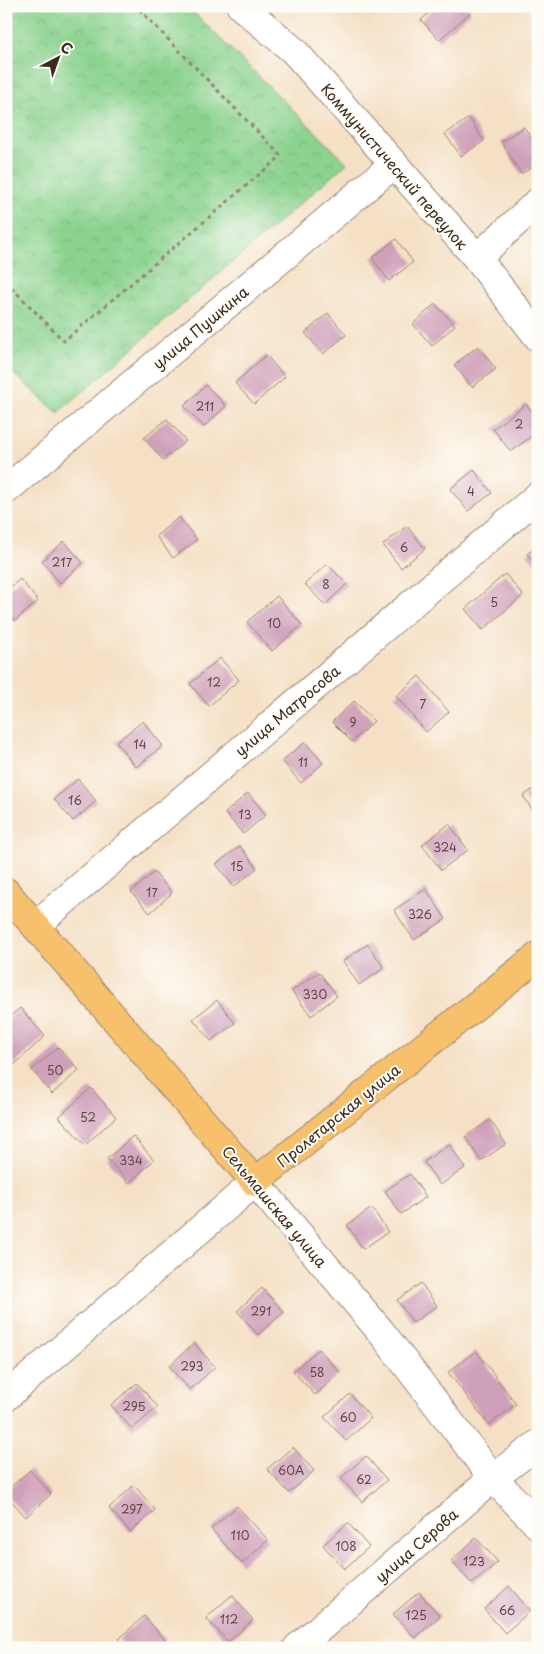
<svg xmlns="http://www.w3.org/2000/svg" width="544" height="1654" viewBox="0 0 544 1654" font-family="'Playpen Sans',sans-serif">
<style>
.park{fill:url(#park-crowns);stroke:#637e56}
.building{fill:#cfa0b9}
.lines{fill:none;stroke-linecap:round;stroke-linejoin:round}
.minor-casing{stroke:#988572;stroke-width:30}
.major-casing{stroke:#988572;stroke-width:30}
.path{stroke:#988572;stroke-width:3;stroke-dasharray:4 4;stroke-linecap:butt}
.minor{stroke:#fff;stroke-width:28}
.major{stroke:#f7c06c;stroke-width:28}
.labels{text-anchor:middle;dominant-baseline:central;stroke-width:4;stroke-linejoin:round;paint-order:stroke}
.number-label{font-size:12px;fill:#604845}
.street-label{font-size:15px;fill:#3b2a1e;stroke:#fdfcf7}
</style>
<defs>
<pattern id="park-crowns" width="20" height="18" patternUnits="userSpaceOnUse" patternTransform="scale(1.25)"><rect width="20" height="18" fill="#8bd38f"/><path d="M2 6a3 3 0 1 1 6 0M12 15a3 3 0 1 1 6 0" fill="none" stroke="#79b57b"/></pattern>
</defs>
<rect width="100%" height="100%" fill="#fdfcf7"/>
<filter id="ink" filterUnits="userSpaceOnUse"><feTurbulence type="fractalNoise" baseFrequency=".02" numOctaves="2"/><feDisplacementMap in="SourceGraphic" scale="10" xChannelSelector="R" yChannelSelector="G"/><feConvolveMatrix kernelMatrix="1 2 1 2 8 2 1 2 1" color-interpolation-filters="sRGB"/></filter>
<filter id="wash" filterUnits="userSpaceOnUse"><feTurbulence type="fractalNoise" baseFrequency=".0096" numOctaves="4" result="noise"/><feDisplacementMap in="SourceGraphic" scale="20" xChannelSelector="R" yChannelSelector="G"/><feGaussianBlur stdDeviation="1.12" result="paint"/><feColorMatrix in="noise" values="0 0 0 0 0 0 0 0 0 0 0 0 0 0 0 0 0 1.4 0 .05"/><feComposite in="paint" operator="in"/></filter>
<g filter="url(#wash)">
<rect width="100%" height="100%" fill="#f5e0c5"/>
<polygon class="park" points="6,6 187,6 347,163 58,413 6,367"/>
<g id="blocks">
<g class="building">
<polygon points="437,6 467,6 471,12 439,40 421,20"/>
<polygon points="469,118 484,141 461,156 445,134"/>
<polygon points="524,127 538,147 538,164 521,174 501,142"/>
<polygon points="396,239 413,262 389,281 372,258"/>
<polygon points="435,304 455,325 432,346 413,324"/>
<polygon points="328,313 346,335 323,354 305,333"/>
<polygon points="478,346 496,369 472,387 454,365"/>
<polygon points="266,355 285,377 254,404 235,383"/>
<polygon points="206,385 226,406 204,427 184,406"/>
<polygon points="526,404 538,419 538,431 511,452 493,429"/>
<polygon points="167,419 186,441 163,460 144,438"/>
<polygon points="474,470 492,493 468,511 450,489"/>
<polygon points="179,517 197,540 173,558 156,536"/>
<polygon points="407,526 425,549 401,568 383,545"/>
<polygon points="64,541 83,563 60,583 42,561"/>
<polygon points="538,545 538,567 527,554"/>
<polygon points="327,564 347,584 325,605 305,584"/>
<polygon points="505,574 523,595 483,630 465,609"/>
<polygon points="20,579 38,601 15,621 6,610 6,591"/>
<polygon points="277,596 302,625 272,651 247,622"/>
<polygon points="220,658 239,680 209,706 190,684"/>
<polygon points="419,676 449,712 426,732 396,696"/>
<polygon points="354,701 374,721 352,742 332,722"/>
<polygon points="143,721 163,746 136,767 116,742"/>
<polygon points="305,742 323,763 301,783 282,761"/>
<polygon points="78,779 96,801 73,821 54,799"/>
<polygon points="538,786 538,818 523,796"/>
<polygon points="248,793 266,815 243,834 225,813"/>
<polygon points="449,824 468,850 441,870 422,845"/>
<polygon points="240,846 257,868 234,887 216,864"/>
<polygon points="154,872 172,893 150,913 131,892"/>
<polygon points="426,889 446,919 414,940 394,910"/>
<polygon points="368,944 384,968 359,985 343,961"/>
<polygon points="319,972 337,996 311,1016 292,991"/>
<polygon points="217,1000 235,1023 211,1041 193,1019"/>
<polygon points="20,1008 45,1036 14,1065 6,1056 6,1020"/>
<polygon points="58,1047 79,1070 52,1094 32,1070"/>
<polygon points="91,1088 116,1117 85,1145 59,1117"/>
<polygon points="490,1120 506,1144 481,1161 465,1137"/>
<polygon points="133,1136 154,1160 129,1183 107,1159"/>
<polygon points="449,1144 465,1168 440,1185 424,1162"/>
<polygon points="410,1174 426,1197 401,1214 385,1191"/>
<polygon points="372,1208 388,1232 363,1249 347,1225"/>
<polygon points="421,1283 437,1306 413,1323 397,1300"/>
<polygon points="262,1288 284,1312 258,1335 237,1311"/>
<polygon points="194,1343 215,1367 190,1390 169,1366"/>
<polygon points="319,1349 340,1373 315,1395 293,1371"/>
<polygon points="476,1351 516,1404 489,1425 448,1372"/>
<polygon points="137,1383 158,1407 132,1429 111,1405"/>
<polygon points="350,1394 371,1418 346,1441 324,1417"/>
<polygon points="293,1447 314,1471 289,1493 267,1469"/>
<polygon points="366,1456 387,1480 362,1502 341,1478"/>
<polygon points="30,1470 51,1494 26,1517 6,1495 6,1491"/>
<polygon points="134,1485 155,1510 130,1532 109,1508"/>
<polygon points="237,1506 268,1540 242,1564 211,1529"/>
<polygon points="348,1523 369,1547 344,1569 323,1545"/>
<polygon points="476,1538 498,1562 472,1584 451,1561"/>
<polygon points="509,1586 530,1611 505,1633 484,1609"/>
<polygon points="419,1592 440,1616 415,1638 393,1614"/>
<polygon points="232,1595 253,1620 228,1642 206,1618"/>
<polygon points="144,1616 165,1640 157,1648 127,1648 119,1639"/>
</g>
</g>
</g>
<g filter="url(#ink)">
<use href="#blocks" fill-opacity="0" stroke="#988572" stroke-width="1"/>
<g class="lines">
<defs>
<g id="minor">
<polyline points="241,6 294,51 477,258 538,337"/>
<polyline points="477,258 538,202"/>
<polyline points="6,490 394,164"/>
<polyline points="36,925 538,496"/>
<polyline points="6,1397 255,1182 382,1333 493,1478 538,1525"/>
<polyline points="297,1648 493,1478 538,1444"/>
</g>
<polyline id="major" points="6,892 255,1182 538,956"/>
</defs>
<use href="#minor" class="minor-casing"/>
<use href="#major" class="major-casing"/>
<polyline class="path" points="6,282 64,341 281,156 136,6"/>
<use href="#minor" class="minor"/>
<use href="#major" class="major"/>
</g>
</g>
<g class="labels">
<g class="number-label">
<text x="205" y="406">211</text>
<text x="519" y="424">2</text>
<text x="471" y="491">4</text>
<text x="404" y="547">6</text>
<text x="62" y="562">217</text>
<text x="326" y="584">8</text>
<text x="494" y="602">5</text>
<text x="274" y="623">10</text>
<text x="214" y="682">12</text>
<text x="423" y="704">7</text>
<text x="353" y="722">9</text>
<text x="140" y="744">14</text>
<text x="303" y="762">11</text>
<text x="75" y="800">16</text>
<text x="245" y="814">13</text>
<text x="445" y="847">324</text>
<text x="237" y="866">15</text>
<text x="152" y="892">17</text>
<text x="420" y="914">326</text>
<text x="315" y="994">330</text>
<text x="55" y="1070">50</text>
<text x="88" y="1117">52</text>
<text x="131" y="1160">334</text>
<text x="261" y="1311">291</text>
<text x="192" y="1366">293</text>
<text x="317" y="1372">58</text>
<text x="134" y="1406">295</text>
<text x="348" y="1417">60</text>
<text x="291" y="1470">60А</text>
<text x="364" y="1479">62</text>
<text x="132" y="1509">297</text>
<text x="240" y="1535">110</text>
<text x="346" y="1546">108</text>
<text x="474" y="1561">123</text>
<text x="507" y="1610">66</text>
<text x="416" y="1615">125</text>
<text x="229" y="1619">112</text>
</g>
<g class="street-label">
<text transform="translate(395 166) rotate(49)">Коммунистический переулок</text>
<text transform="translate(200 327) rotate(-40)">улица Пушкина</text>
<text transform="translate(287 710) rotate(-40)">улица Матросова</text>
<text transform="translate(338 1115) rotate(-39)">Пролетарская улица</text>
<text transform="translate(275 1206) rotate(50)">Сельмашская улица</text>
<text transform="translate(416 1545) rotate(-41)">улица Серова</text>
</g>
</g>
<rect width="544" height="1654" fill="none" stroke="#fdfcf7" stroke-width="25"/>
<g transform="translate(58 58) rotate(41)" stroke="#fdfcf7" stroke-width="4" paint-order="stroke">
<path d="M0-4L9 19L0 12L-9 19Z" fill="#3b2a1e"/>
<text y="-8" font-size="14" font-weight="bold" text-anchor="middle" fill="#3b2a1e">С</text>
</g>
</svg>
